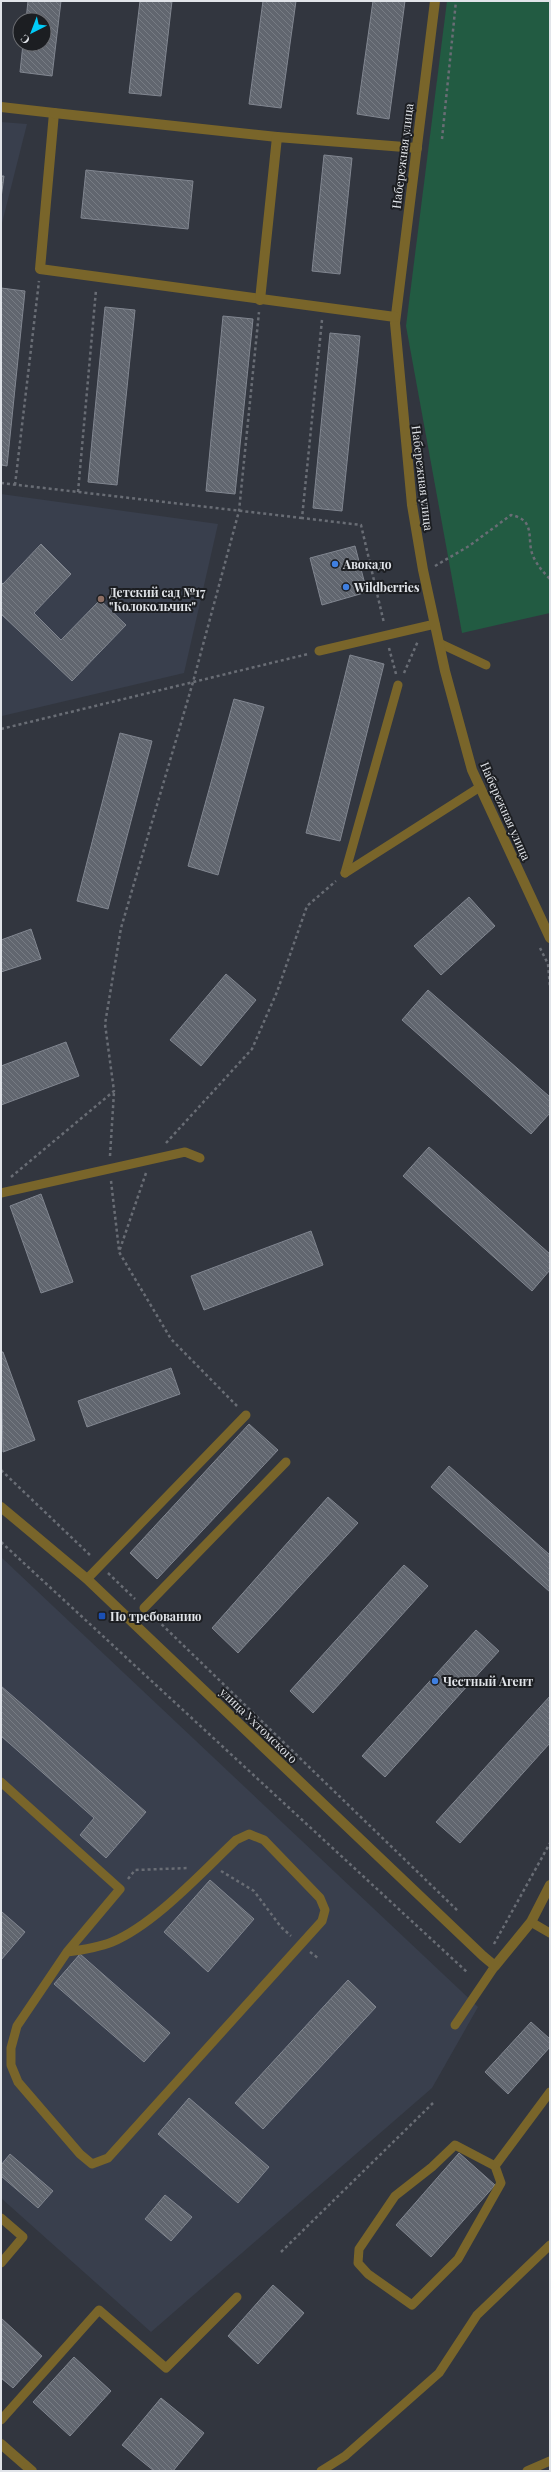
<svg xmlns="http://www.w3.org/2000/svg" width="551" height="2472" viewBox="0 0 551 2472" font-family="'Playfair Display',serif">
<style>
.built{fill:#393f4d}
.grass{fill:#225b42}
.building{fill:url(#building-back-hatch);stroke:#818690}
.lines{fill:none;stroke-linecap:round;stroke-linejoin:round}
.path{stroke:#696d75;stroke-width:2.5;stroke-dasharray:3 3;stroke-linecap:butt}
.lane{stroke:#79652a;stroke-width:9}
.street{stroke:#79652a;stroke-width:10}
.shop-dot{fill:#3f7fe0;stroke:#1c1e22;stroke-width:1.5}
.education-dot{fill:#8d6e63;stroke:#1c1e22;stroke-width:1.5}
.transit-dot{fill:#1a4fb4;stroke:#1c1e22;stroke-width:1.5}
.labels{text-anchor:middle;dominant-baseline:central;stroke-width:4;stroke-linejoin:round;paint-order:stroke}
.street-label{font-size:12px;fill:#e1e4e9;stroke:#1c1e22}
.poi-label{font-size:12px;font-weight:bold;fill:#e1e4e9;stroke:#1c1e22;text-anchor:start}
</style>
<defs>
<pattern id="building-back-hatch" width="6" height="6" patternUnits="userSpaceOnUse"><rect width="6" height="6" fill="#61666f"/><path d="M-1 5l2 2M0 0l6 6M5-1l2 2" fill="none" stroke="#777c84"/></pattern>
</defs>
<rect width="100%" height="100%" fill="#32363f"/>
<g class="built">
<polygon points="1,122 27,124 1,227"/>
<polygon points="1,494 218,524 184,673 2,716"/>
<polygon points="1,1557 478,2007 432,2088 151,2332 1,2198"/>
</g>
<polygon class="grass" points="447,1 550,1 550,613 462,633 406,326"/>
<g class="building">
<polygon points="28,1 61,1 52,76 20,72 23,44 44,44 44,20 26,20"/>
<polygon points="140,1 172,1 161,96 129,93"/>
<polygon points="263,1 296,1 281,108 249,104"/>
<polygon points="373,1 405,1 389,119 357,114"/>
<polygon points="324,155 352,158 340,274 312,271"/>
<polygon points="86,170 193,181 188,229 81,218"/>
<polygon points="1,176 4,176 1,198"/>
<polygon points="1,288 25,291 7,466 1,465"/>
<polygon points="105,307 135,310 117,485 88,482"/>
<polygon points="223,316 253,319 235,494 206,491"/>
<polygon points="330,333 360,336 342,511 313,508"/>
<polygon points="41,544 71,574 34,613 61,640 100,600 126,625 72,681 1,614 1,582 3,584"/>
<polygon points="355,546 367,592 322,605 310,558"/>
<polygon points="350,655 384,664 340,841 306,833"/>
<polygon points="234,699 264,707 218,875 188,866"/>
<polygon points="120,733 152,741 108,909 77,901"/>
<polygon points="469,897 495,926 441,975 414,946"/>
<polygon points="31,929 41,959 1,972 1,940"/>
<polygon points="226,974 256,1000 201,1066 170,1040"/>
<polygon points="428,990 550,1097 550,1113 531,1134 402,1020"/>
<polygon points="66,1042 79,1076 1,1105 1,1066"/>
<polygon points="429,1147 550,1254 550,1270 532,1291 403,1176"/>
<polygon points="41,1194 73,1282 41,1293 10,1206"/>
<polygon points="311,1231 323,1265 204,1310 191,1276"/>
<polygon points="1,1352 3,1352 35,1440 3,1452"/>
<polygon points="171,1368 180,1394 87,1427 78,1401"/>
<polygon points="249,1424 278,1450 157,1579 130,1553"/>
<polygon points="449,1466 550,1555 550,1592 431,1487"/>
<polygon points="328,1497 358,1523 238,1653 212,1628"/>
<polygon points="404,1565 428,1586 313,1713 290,1691"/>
<polygon points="476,1630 499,1651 385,1777 362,1756"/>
<polygon points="1,1686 146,1812 106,1858 80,1835 94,1818 1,1736"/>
<polygon points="550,1696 550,1743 460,1843 436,1822"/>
<polygon points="210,1880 254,1919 208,1972 164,1932"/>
<polygon points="2,1912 25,1932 1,1960 1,1914"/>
<polygon points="80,1954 170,2033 144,2062 54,1984"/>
<polygon points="348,1980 376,2007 263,2129 235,2103"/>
<polygon points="531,2022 550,2039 550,2047 508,2094 485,2072"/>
<polygon points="189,2098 269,2167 238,2203 158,2134"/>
<polygon points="459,2153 495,2185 431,2257 396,2225"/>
<polygon points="10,2154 53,2191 38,2208 1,2176 1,2165"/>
<polygon points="165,2195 192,2217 171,2241 145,2219"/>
<polygon points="273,2285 304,2313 258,2364 228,2336"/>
<polygon points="1,2318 42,2356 13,2388 1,2378"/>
<polygon points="74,2357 111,2391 70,2436 33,2402"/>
<polygon points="161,2398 204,2433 173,2471 154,2471 122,2445"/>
</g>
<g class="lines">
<g class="path">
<polyline points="442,139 456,1"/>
<polyline points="322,320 302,518 361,525 384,623"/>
<polyline points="1,483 302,518"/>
<polyline points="15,485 39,281"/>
<polyline points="78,492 96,290"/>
<path d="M435 566 469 546 511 515C537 520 526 540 533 556 537 565 543 572 550 579"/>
<polyline points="389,648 396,674"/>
<polyline points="404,673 418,641"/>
<polyline points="1,729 308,654"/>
<polyline points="540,948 548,964 550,988"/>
<polyline points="166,1143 252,1049 277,992 307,906 336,881"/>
<polyline points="110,1156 114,1092"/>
<polyline points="146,1173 119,1252 171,1339 237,1406"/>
<polyline points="11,1177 114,1091 105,1024 121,928 193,682 239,511 259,312"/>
<polyline points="111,1181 119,1250"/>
<polyline points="1,1470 92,1557"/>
<polyline points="1,1542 468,1973"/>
<polyline points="108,1573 135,1599"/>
<polyline points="153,1616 459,1912"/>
<polyline points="221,1871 254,1891 281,1927 291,1936"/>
<polyline points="128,1879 135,1870 189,1868"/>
<polyline points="494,1944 550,1843"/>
<polyline points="310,1952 318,1958"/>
<polyline points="281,2252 433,2103"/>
</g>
<g class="lane">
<polyline points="439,643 486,665"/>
<polyline points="319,651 435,624"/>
<polyline points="345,873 398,685"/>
<polyline points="345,873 480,787"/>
<polyline points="1,1193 185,1152 200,1158"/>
<polyline points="87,1579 246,1415"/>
<polyline points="144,1608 286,1462"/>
<path d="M1 1782 120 1889 67 1952 17 2026 11 2048V2065L18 2082 80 2154 92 2164 108 2158 322 1921 325 1910 320 1898 264 1840 249 1834 236 1840C202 1872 155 1924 112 1942 97 1948 82 1950 67 1952"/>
<polyline points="531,1922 550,1933"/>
<polyline points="455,2025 495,1966"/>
<polyline points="495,2166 455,2145 432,2167 395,2196 359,2249 358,2263 368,2274 412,2305 458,2259 501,2183 495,2166 550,2092"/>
<polyline points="1,2218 23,2237 1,2263"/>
<polyline points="1,2420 99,2310 166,2368 237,2297"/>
<polyline points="321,2471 345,2456 439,2373 477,2315 550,2245"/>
<polyline points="527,2471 550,2461"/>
</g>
<g class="street">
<polyline points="435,1 395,323 412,505 423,570 445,671 472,770 550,938"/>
<polyline points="1,107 54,113 40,269 395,317"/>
<polyline points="54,113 277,137"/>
<polyline points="260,300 277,137 417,148"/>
<polyline points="1,1507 87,1579 483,1956 495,1966 531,1922 550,1885"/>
<polyline points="1,2444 32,2471"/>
</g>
</g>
<g class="shop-dot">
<circle cx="335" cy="564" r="4"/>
<circle cx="346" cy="587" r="4"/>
<circle cx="435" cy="1681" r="4"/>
</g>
<circle class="education-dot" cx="101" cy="599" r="4"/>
<rect class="transit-dot" x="98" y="1612" width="8" height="8" rx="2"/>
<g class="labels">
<g class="street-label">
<text transform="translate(402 156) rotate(-83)">Набережная улица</text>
<text transform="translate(423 478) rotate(83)">Набережная улица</text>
<text transform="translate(506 811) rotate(66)">Набережная улица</text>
<text transform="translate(259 1725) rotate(44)">улица Ухтомского</text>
</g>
<g class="poi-label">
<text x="343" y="564">Авокадо</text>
<text x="354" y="587">Wildberries</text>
<text x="109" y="592">Детский сад №17<tspan x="109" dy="14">"Колокольчик"</tspan></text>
<text x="110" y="1616">По требованию</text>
<text x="443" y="1681">Честный Агент</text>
</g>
</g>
<rect width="551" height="2472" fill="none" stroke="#e1e4e9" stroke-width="4"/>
<g transform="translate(32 32) rotate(222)"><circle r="19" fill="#1c1e22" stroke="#6b6d72"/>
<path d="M0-3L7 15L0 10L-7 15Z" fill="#00cbf8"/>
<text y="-6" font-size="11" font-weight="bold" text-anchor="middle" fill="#e1e4e9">С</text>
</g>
</svg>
